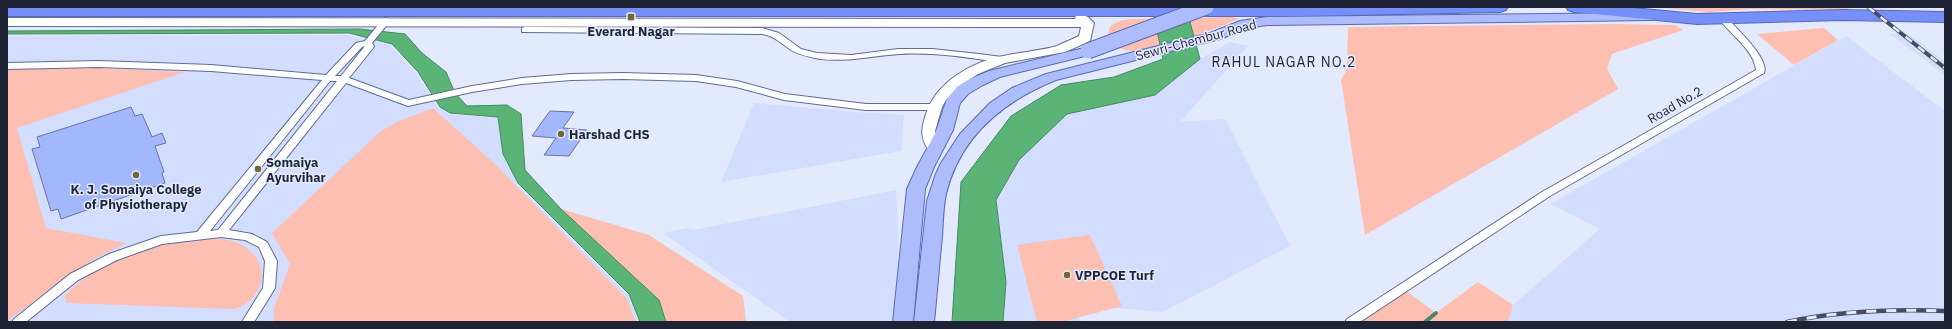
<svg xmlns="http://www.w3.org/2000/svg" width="1952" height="329" viewBox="0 0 1952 329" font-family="'IBM Plex Sans',sans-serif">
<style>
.built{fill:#d3ddfe}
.green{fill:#fcbfb2}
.water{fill:#59b475;stroke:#478862}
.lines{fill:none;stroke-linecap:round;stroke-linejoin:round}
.stream{stroke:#478862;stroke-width:4}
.building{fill:#a3b7fc;stroke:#69759f}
.street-casing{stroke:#5f6b95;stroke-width:2}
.secondary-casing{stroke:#5f6b95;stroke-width:2}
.primary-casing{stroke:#586ab4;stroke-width:2}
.highway-casing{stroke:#586ab4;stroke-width:2}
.street{fill:#fff;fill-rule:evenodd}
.secondary{fill:#fff;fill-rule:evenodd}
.primary{fill:#adbcfb;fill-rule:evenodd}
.highway{fill:#7790f9;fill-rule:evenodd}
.rail-far1-casing{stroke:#474d5f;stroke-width:4}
.rail-casing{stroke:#474d5f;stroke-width:4.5}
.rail-far1{stroke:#e4eafd;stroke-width:2.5;stroke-dasharray:8;stroke-linecap:butt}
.rail{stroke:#e4eafd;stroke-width:3;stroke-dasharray:10;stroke-linecap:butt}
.primary-bridge-casing{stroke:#586ab4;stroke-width:17;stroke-linecap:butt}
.primary-bridge{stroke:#adbcfb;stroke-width:15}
.poi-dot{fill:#766633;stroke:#e4eafd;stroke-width:1.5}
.labels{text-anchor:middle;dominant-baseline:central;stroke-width:3;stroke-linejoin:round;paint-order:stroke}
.poi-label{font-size:13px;font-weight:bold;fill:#1e2335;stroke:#e4eafd;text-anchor:start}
.street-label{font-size:13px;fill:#1e2335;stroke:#e4eafd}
.neighbourhood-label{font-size:14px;letter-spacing:1px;fill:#1e2335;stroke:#e4eafd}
</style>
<rect width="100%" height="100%" fill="#e4eafd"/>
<g class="built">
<polygon points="1907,33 1945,61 1945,75 1890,34"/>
<polygon points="347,35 390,45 416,73 438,107 449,114 498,118 503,154 517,183 628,295 639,322 7,322 7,36"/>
<polygon points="1846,36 1945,111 1945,322 1508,322 1513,305 1600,229 1550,204"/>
<polygon points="1230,42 1248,46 1180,122 1225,119 1290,246 1163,312 1104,307 1078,317 1081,322 1003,322 1006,282 996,200 1019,160 1067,114 1155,95 1200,59"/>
<polygon points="754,103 855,112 904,115 901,151 721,182"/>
<polygon points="896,190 899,251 893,322 790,322 663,233 687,228 693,230"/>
</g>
<g class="green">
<polygon points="1654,7 1847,7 1849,10 1751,9 1708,12"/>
<path d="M1233 17 1239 19C1215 29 1150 55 1126 50 1117 48 1102 36 1111 26 1116 21 1124 20 1131 19Z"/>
<polygon points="1613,24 1675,25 1683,30 1612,54 1607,69 1618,89 1365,235 1341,80 1347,69 1348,27"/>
<polygon points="1824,28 1838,40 1794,65 1757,34"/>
<polygon points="53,66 185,72 17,128 46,228 126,243 94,259 7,321 7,70"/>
<polygon points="433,108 496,165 627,299 636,322 274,322 274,308 290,264 272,233 381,131 399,121"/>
<polygon points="561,209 649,235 743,296 746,322 666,322 659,300"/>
<polygon points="1090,235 1122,306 1061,322 1037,322 1017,245"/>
<path d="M203 238C216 239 234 238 245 247 252 252 260 259 261 269 264 287 252 305 234 309L67 303 65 296C97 259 155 243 203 238Z"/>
<polygon points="1478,282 1513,305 1508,322 1351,322 1402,288 1436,313"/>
</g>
<g class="water">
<polygon points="1152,7 1186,7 1200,59 1155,95 1067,114 1019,160 996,200 1006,282 1003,322 952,322 961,182 1011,116 1061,85 1114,77 1163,59"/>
<polygon points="360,29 405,34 422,53 446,72 455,93 467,106 507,105 521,114 525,170 561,209 659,300 666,322 640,322 629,294 518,183 503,154 498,117 450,113 440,107 418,72 392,44 349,33 7,34 7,31"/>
</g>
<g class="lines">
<polyline class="stream" points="1425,322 1436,313"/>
</g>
<g class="building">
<polygon points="131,107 135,116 142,114 152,137 162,133 166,143 155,146 164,172 162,173 165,183 61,219 58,209 51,211 32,149 40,147 37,137"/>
<polygon points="550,111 574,112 563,128 587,130 569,156 544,155 556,138 532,136"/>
</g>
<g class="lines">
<defs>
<g id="street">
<path d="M1724 17 1727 18C1736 28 1770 59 1764 73L1550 196 1360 322H1345L1347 319 1542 192 1756 70C1754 50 1731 35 1720 20Z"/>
<path d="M386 18 390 21 372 43 374 46 373 48 349 78 409 100 472 86 522 78 571 74 623 73 696 75 737 81 785 94 866 104H935L940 107 935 110H866L784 100 736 87 696 81 623 79 571 80 522 84 472 92 408 106 346 83 229 230 252 234 267 242 277 261 275 288 254 322H242L263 288 265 261 259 247 245 240 221 237 162 244 117 260 78 280 26 322H12L14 319 70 274 109 254 161 236 197 232 322 80 211 71 99 67 7 69V63L99 61 211 65 326 75 356 43 365 41 383 19ZM365 46 341 76H335L362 47ZM330 81H337L218 230 210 231Z"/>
<path d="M525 27 762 28 779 33 801 49 817 53 851 55 898 49H932L979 54 1002 57 1006 60 1002 63C968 57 933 52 899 54 872 56 847 62 820 59 810 57 799 55 791 50 781 43 774 36 762 34L522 32V28Z"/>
</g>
<path id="secondary" d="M1080 14 1088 17 1094 23 1090 41 1065 52 1005 63 978 74 959 86 946 100 942 107 935 131 941 148 939 151H929C920 137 921 129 926 114 936 82 972 62 1003 56 1020 52 1040 51 1057 46 1064 43 1072 39 1079 36L1081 27 7 26V18L1075 19 1076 15Z"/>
<g id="primary">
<path d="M1647 13 1652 14 1654 17 1652 20 1267 25 1248 28 1220 39 1056 80C1004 101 960 136 946 194 943 208 943 222 942 237 939 265 937 294 934 322H914L927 201 935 176 941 163 960 134 990 103 1012 88 1046 74 1210 33 1240 21 1267 17Z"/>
<polygon points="1088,47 1093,48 1095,51 1093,54 1000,77 983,85 968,94 960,103 953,130 934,167 925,189 913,322 893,322 907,189 917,167 935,134 947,99 957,87 972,78 989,71"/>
</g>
<g id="highway">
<polygon points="7,7 1508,7 1506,10 1500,12 1303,16 7,16"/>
<polygon points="1566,7 1622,7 1697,14 1843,10 1945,12 1945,22 1843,20 1697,24 1574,12 1568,10"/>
</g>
</defs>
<use href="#street" class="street-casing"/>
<use href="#secondary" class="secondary-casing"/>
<use href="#primary" class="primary-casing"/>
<use href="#highway" class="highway-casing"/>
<use href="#street" class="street"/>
<use href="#secondary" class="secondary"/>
<use href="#primary" class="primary"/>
<use href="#highway" class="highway"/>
<defs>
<polyline id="rail-far1" points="1868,7 1945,68"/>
<path id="rail" d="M1787 322C1839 311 1892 309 1945 311"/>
</defs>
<use href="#rail-far1" class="rail-far1-casing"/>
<use href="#rail" class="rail-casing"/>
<use href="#rail-far1" class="rail-far1"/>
<use href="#rail" class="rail"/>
<defs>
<polyline id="primary-bridge" points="1088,51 1206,7"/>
</defs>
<use href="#primary-bridge" class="primary-bridge-casing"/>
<use href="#primary-bridge" class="primary-bridge"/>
</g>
<g class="poi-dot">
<rect x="627" y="13" width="8" height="8" rx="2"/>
<circle cx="561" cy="134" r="4"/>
<circle cx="258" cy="169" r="4"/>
<circle cx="136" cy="175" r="4"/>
<circle cx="1067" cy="275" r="4"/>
</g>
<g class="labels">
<g class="poi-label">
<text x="631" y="31" text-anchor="middle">Everard Nagar</text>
<text x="569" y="134">Harshad CHS</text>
<text x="266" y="162">Somaiya<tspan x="266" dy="15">Ayurvihar</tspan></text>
<text x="136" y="189" text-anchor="middle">K. J. Somaiya College<tspan x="136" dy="15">of Physiotherapy</tspan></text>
<text x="1075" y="275">VPPCOE Turf</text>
</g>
<g class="street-label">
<text transform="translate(1196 40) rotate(-15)">Sewri-Chembur Road</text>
<text transform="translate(1675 105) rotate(-30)">Road No.2</text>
</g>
<g class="neighbourhood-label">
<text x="1284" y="62">RAHUL NAGAR NO.2</text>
</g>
</g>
<rect width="1952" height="329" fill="none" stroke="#1e2335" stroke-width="16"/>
</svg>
